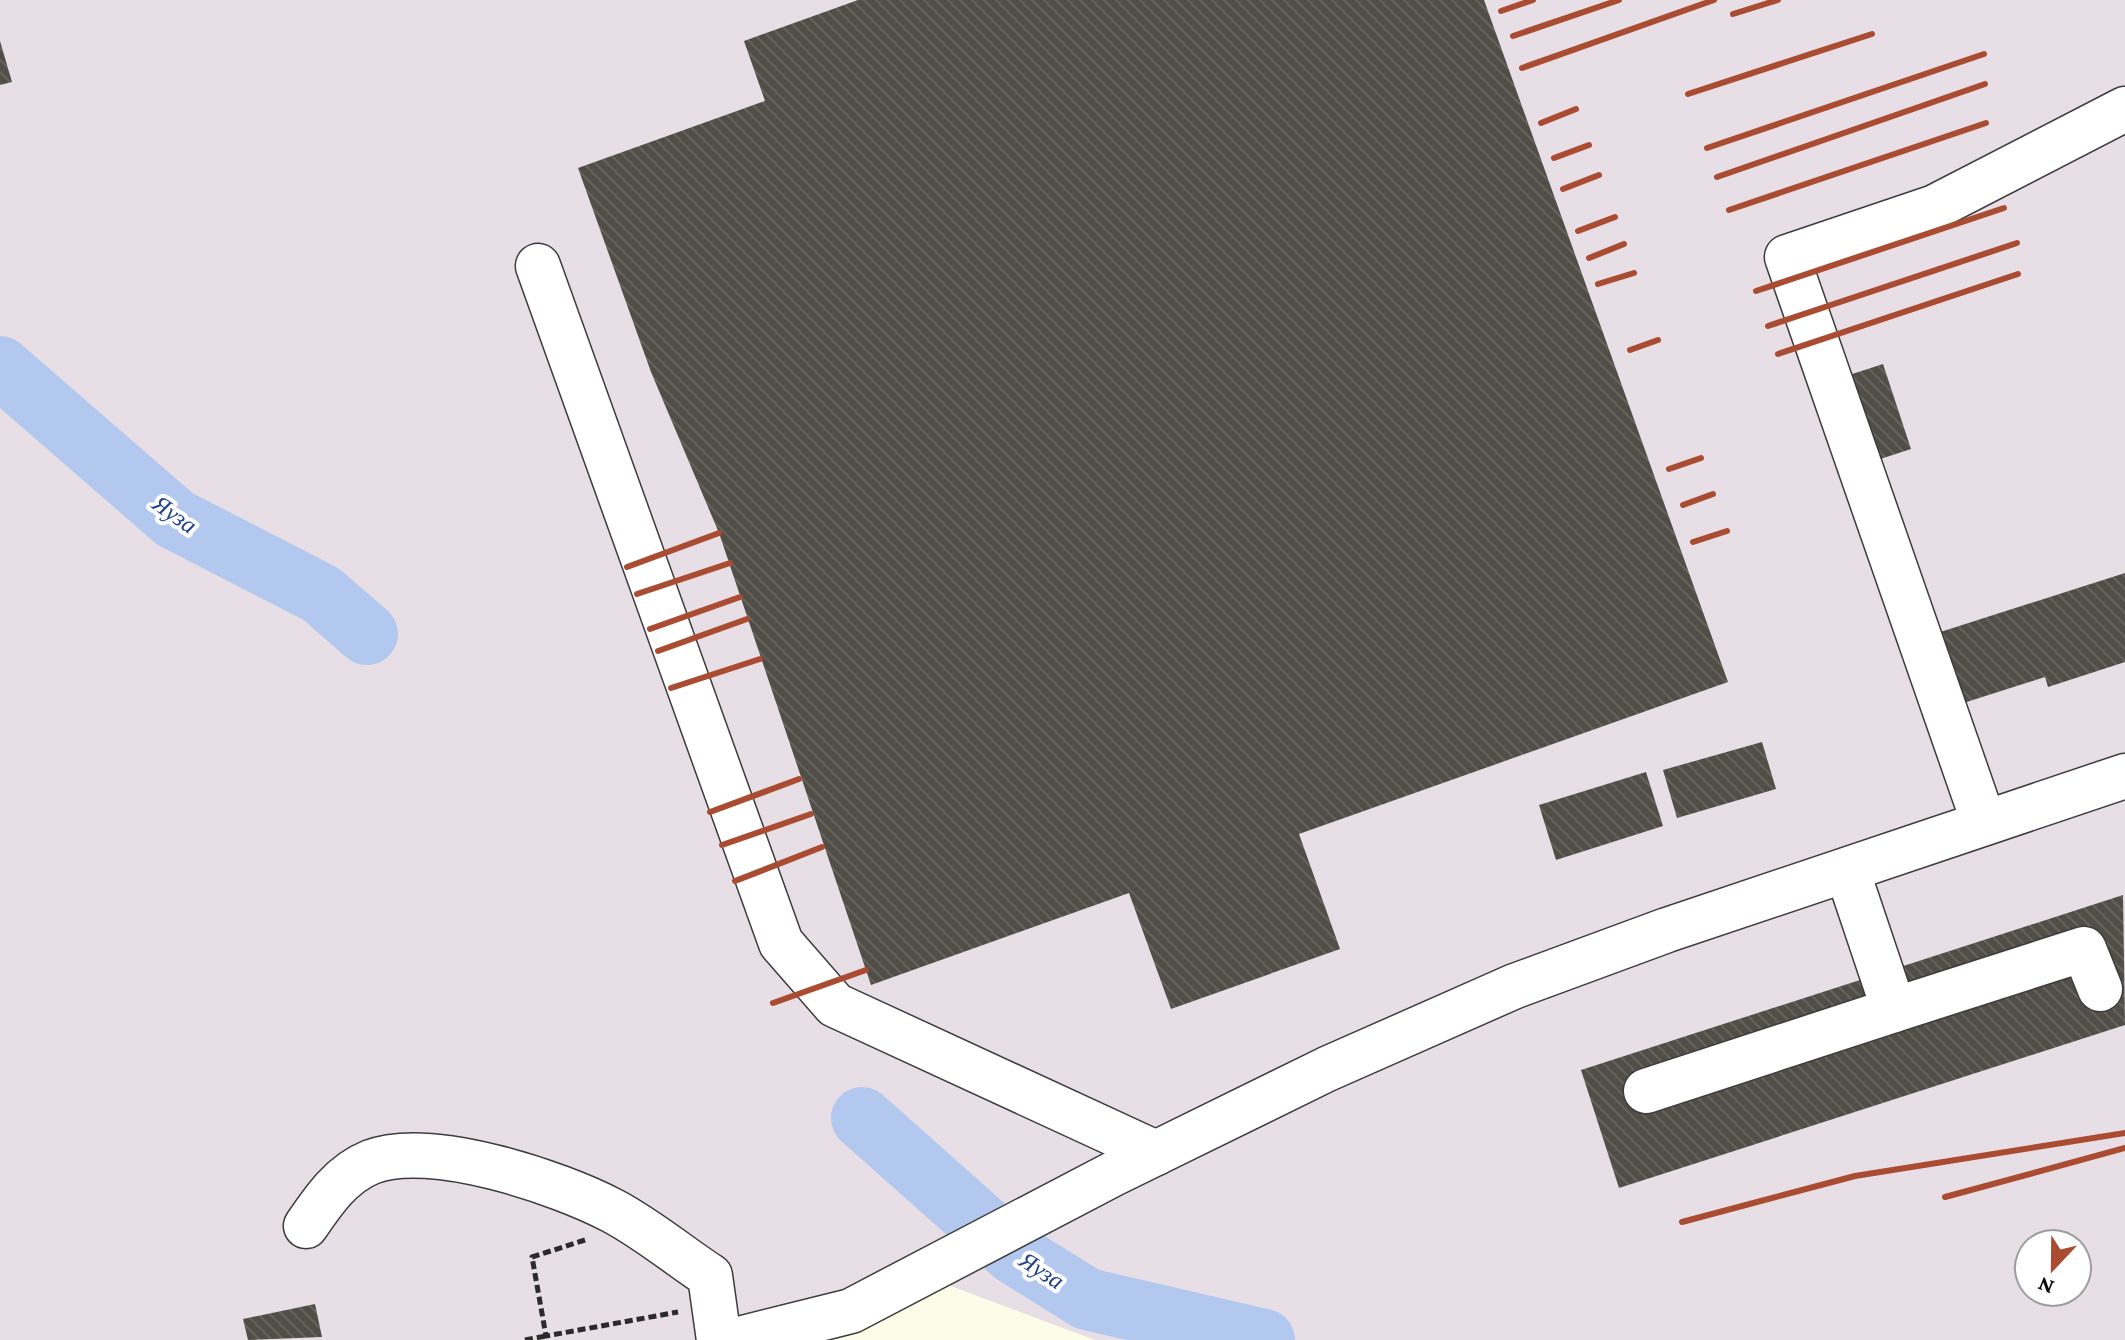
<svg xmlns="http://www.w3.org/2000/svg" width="2125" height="1340" viewBox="0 0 2125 1340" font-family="'Crimson Pro',serif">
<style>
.industrial{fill:#e8dee6;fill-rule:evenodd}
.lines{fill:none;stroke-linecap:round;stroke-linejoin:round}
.river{stroke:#b2c8ef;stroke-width:62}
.building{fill:url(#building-back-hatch)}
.minor-casing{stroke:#3c3c3c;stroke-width:47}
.path{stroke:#2b2b2b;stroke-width:5;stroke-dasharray:8 4;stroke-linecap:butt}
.minor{stroke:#fff;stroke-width:44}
.rail{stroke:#aa4c31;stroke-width:6}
.labels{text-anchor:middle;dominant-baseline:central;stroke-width:8;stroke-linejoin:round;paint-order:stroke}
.water-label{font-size:24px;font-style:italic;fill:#21418d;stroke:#fff}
</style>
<defs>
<pattern id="building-back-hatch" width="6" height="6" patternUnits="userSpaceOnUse" patternTransform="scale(2)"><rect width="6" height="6" fill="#514e47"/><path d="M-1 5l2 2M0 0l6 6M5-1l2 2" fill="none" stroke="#65635d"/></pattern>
</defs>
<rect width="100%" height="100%" fill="#fbfde8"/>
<path class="industrial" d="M0 0H2125V1340H1095L943 1283 752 1340H0ZM2029 1244H2077V1292H2029Z"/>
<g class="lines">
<g class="river">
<polyline points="0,367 175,519 321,594 367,634"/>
<polyline points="862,1118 1015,1254 1087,1299 1264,1340"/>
</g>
</g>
<g class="building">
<polygon points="858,0 1484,0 1728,682 1299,834 1340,949 1171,1009 1129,893 871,985 719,533 651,372 578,168 765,101 744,41"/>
<polygon points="0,41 12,82 0,85"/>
<polygon points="1883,364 1911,449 1865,464 1837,379"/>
<polygon points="2125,573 2125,662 2048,687 2045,677 1929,714 1906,643"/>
<polygon points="1762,742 1776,789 1677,818 1663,770"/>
<polygon points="1646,772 1663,826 1556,860 1539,805"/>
<polygon points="2123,895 2125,1025 1619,1188 1581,1070"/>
<polygon points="315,1304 322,1337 248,1340 243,1319"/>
</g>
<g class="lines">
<defs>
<g id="minor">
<polyline points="538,266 781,943 835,1005 1156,1153"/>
<polyline points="1984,823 1787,257 1935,207 2125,109"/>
<polyline points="1847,870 1894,1010 2084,949 2100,989"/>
<polyline points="1646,1091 1894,1010"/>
<path d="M306 1226C323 1201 341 1174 371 1162 430 1139 558 1182 613 1211 647 1229 678 1255 710 1276L719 1340"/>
<polyline points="735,1340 851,1311 1113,1174 1327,1069 1515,986 1667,930 2125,776"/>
</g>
</defs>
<use href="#minor" class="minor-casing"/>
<g class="path">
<polyline points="585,1240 532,1257 546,1336 678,1312"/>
<polyline points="525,1340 546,1336"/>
</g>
<use href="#minor" class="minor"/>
<g class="rail">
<polyline points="1501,11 1533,0"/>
<polyline points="1733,14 1778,0"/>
<polyline points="1513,36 1619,0"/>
<polyline points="1522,68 1714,0"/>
<polyline points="1688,94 1872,34"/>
<polyline points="1541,123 1576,109"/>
<polyline points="1707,148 1984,54"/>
<polyline points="1554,158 1589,145"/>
<polyline points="1717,177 1985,84"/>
<polyline points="1563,189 1599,175"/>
<polyline points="1729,210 1986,123"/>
<polyline points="1578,231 1615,217"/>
<polyline points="1589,258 1624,244"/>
<polyline points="1598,284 1634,273"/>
<polyline points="1756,291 2004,208"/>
<polyline points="1768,326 2017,243"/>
<polyline points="1630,350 1658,340"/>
<polyline points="1778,354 2018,274"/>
<polyline points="1669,469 1701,458"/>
<polyline points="1683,505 1713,494"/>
<polyline points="1693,542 1727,531"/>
<polyline points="627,567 719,533"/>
<polyline points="637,594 730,563"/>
<polyline points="650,629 740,597"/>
<polyline points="658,651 747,619"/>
<polyline points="671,688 760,659"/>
<polyline points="710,812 799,779"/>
<polyline points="722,845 811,814"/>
<polyline points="735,881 822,847"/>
<polyline points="773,1003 866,970"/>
<polyline points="1945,1197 2125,1148"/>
<polyline points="1682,1222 1855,1176 2125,1133"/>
</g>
</g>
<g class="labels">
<g class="water-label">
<text transform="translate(175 514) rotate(35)">Яуза</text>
<text transform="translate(1042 1270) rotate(33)">Яуза</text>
</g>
</g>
<g transform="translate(2053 1268) rotate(202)"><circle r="38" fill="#ffffff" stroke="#9d9d9d" stroke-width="2"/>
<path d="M0-6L14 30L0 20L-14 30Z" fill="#aa4c31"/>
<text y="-12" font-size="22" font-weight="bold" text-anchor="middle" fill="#090909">N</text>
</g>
</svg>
